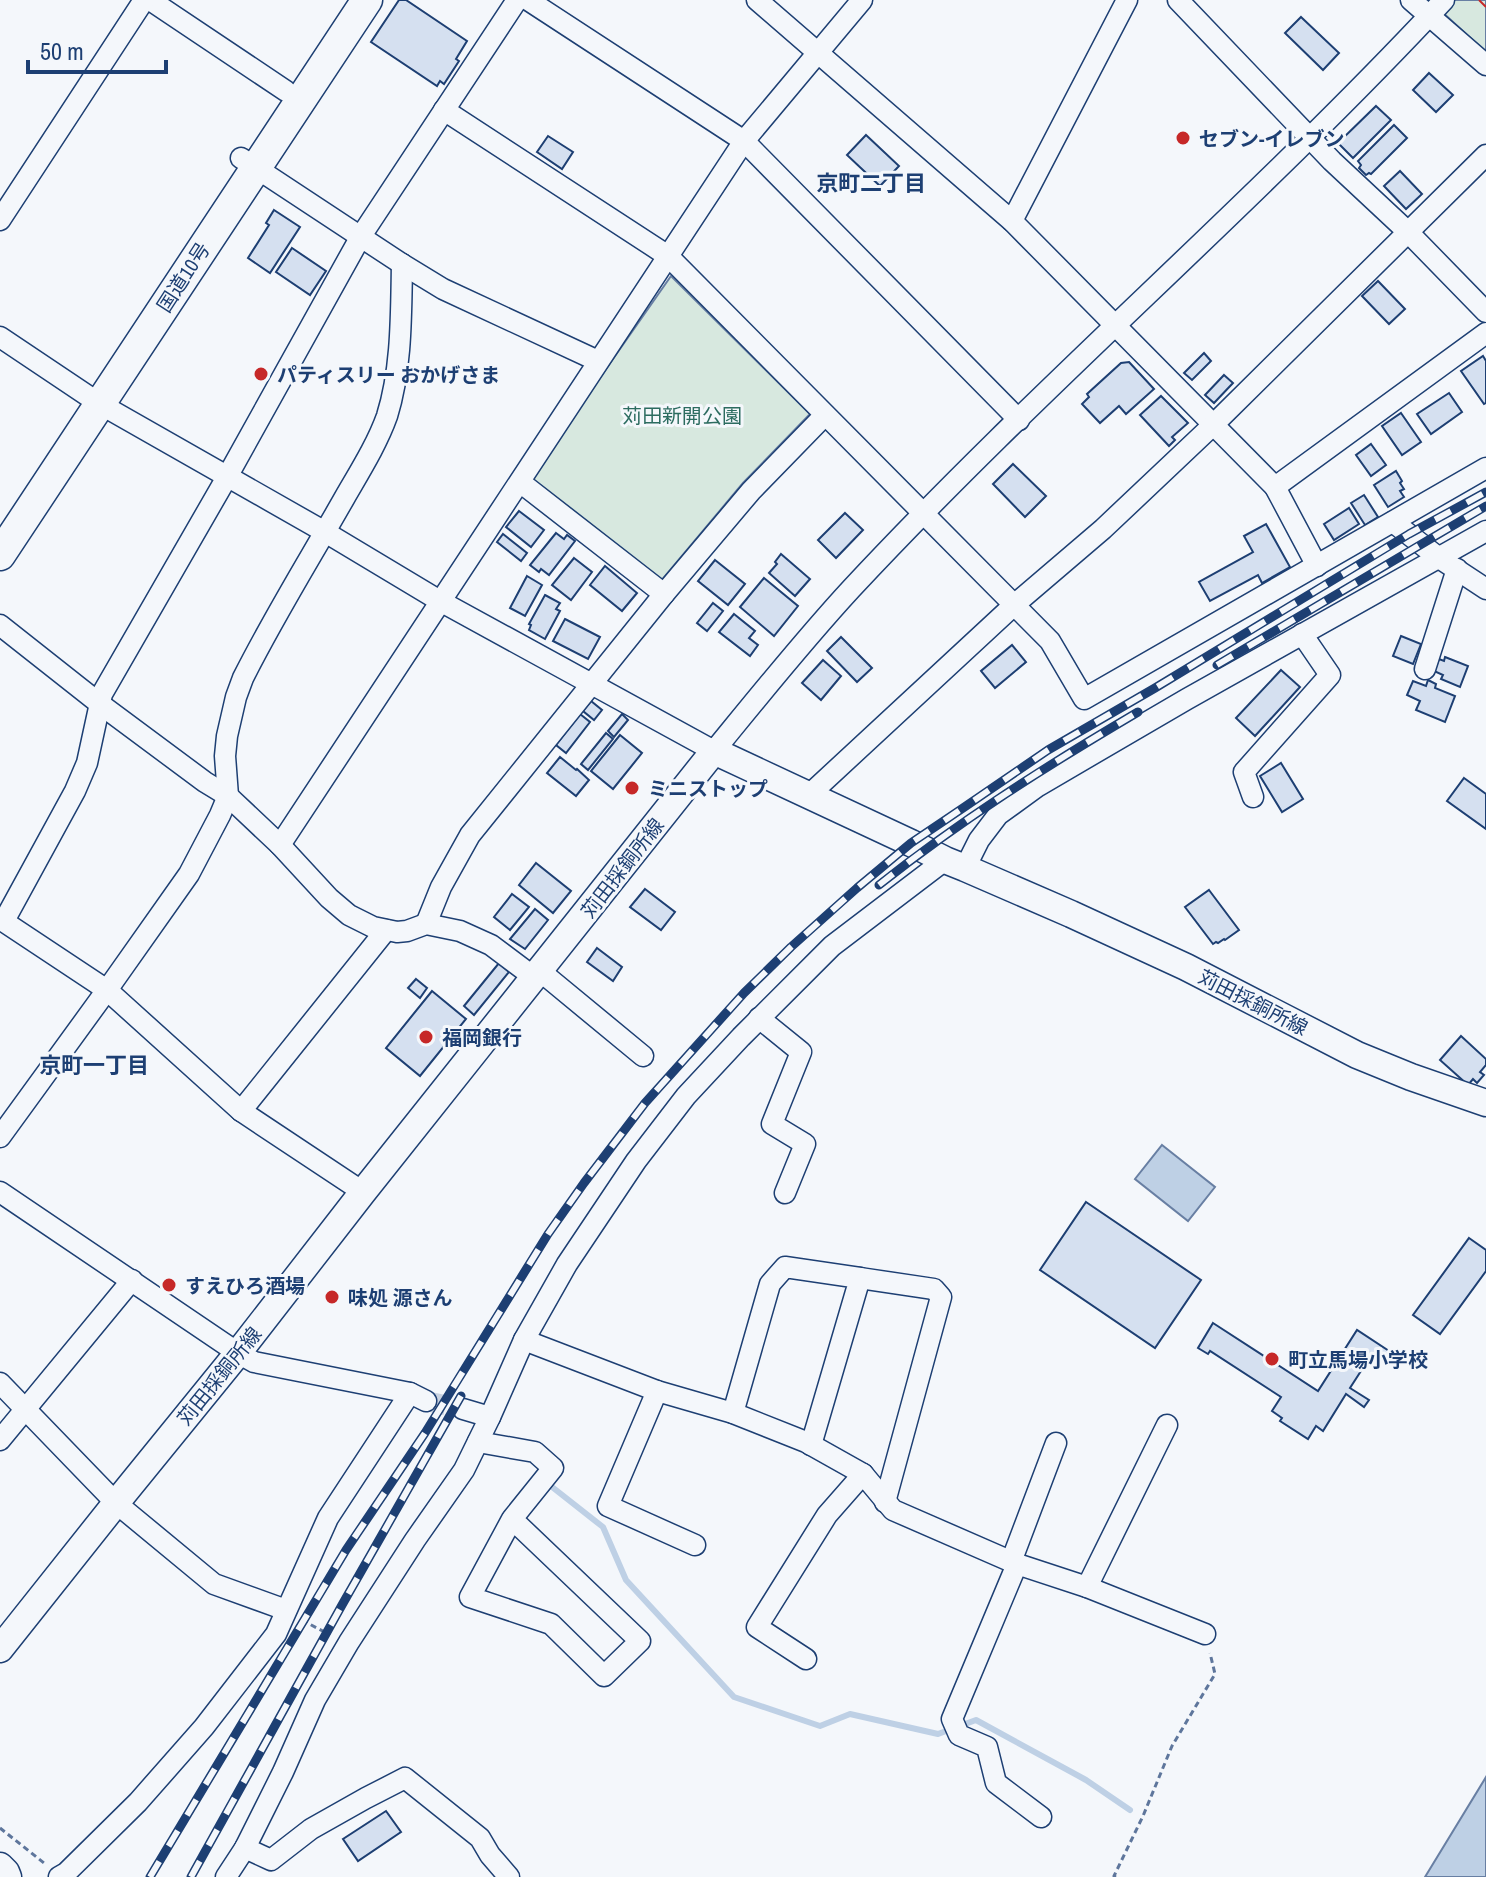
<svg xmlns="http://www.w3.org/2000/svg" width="1486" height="1877" viewBox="0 0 1486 1877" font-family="'Archivo Narrow','Noto Sans JP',sans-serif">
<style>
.green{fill:#d7e8df;stroke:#687fa3;stroke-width:2}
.water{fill:#bed0e5;stroke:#687fa3;stroke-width:2}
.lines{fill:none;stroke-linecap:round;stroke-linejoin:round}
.stream{stroke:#bed0e5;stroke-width:6}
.building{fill:#d5e0f0;stroke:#1d3f73;stroke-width:2}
.minor-tunnel{stroke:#c9d2e0;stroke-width:20;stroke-dasharray:20 10;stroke-linecap:butt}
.minor-casing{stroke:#1d3f73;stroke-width:23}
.major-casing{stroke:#1d3f73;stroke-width:29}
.highway-casing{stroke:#1d3f73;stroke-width:33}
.path{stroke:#5e769c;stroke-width:3;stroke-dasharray:6 4;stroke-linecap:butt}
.minor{stroke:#f4f7fb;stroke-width:20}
.major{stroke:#f4f7fb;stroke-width:26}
.highway{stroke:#f4f7fb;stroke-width:30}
.rail-casing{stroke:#1d3f73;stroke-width:9}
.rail{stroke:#f4f7fb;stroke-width:6;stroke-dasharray:18;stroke-linecap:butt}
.power{stroke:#c62828;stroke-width:2;stroke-dasharray:28 6 4 6;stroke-linecap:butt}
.poi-dot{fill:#c62828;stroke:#f4f7fb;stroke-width:3}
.labels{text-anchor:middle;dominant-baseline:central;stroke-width:6;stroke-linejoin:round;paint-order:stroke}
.poi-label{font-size:20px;font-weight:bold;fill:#1d3f73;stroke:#f4f7fb;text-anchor:start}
.street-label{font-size:20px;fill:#1d3f73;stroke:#f4f7fb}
.park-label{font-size:20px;fill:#2c6c60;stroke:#f4f7fb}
.neighbourhood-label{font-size:22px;font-weight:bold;fill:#1d3f73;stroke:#f4f7fb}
</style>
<rect width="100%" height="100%" fill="#f4f7fb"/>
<g class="green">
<polygon points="1429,0 1486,0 1486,52"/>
<polygon points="671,276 810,414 743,483 661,581 529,479"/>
</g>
<g class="water">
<polygon points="1162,1145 1215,1187 1188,1221 1135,1179"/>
<polygon points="1486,1777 1486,1877 1425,1877"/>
</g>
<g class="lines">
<polyline class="stream" points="547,1483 603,1527 626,1580 734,1697 820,1726 850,1714 938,1734 976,1720 1086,1780 1130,1810"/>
</g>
<g class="building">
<polygon points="399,0 406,0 467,41 456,59 459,61 444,84 440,81 437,86 371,42"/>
<polygon points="1301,17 1339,53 1323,70 1285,33"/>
<polygon points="1429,73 1453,95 1436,112 1413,90"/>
<polygon points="1376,106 1391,120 1353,158 1338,143"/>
<polygon points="1394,125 1407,138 1371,174 1369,173 1366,175 1359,168 1361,165 1358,161"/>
<polygon points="866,135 899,166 880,186 847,155"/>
<polygon points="548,136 573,152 562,169 537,152"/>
<polygon points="1400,171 1422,194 1406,209 1384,186"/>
<polygon points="274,210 300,227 270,273 248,258 269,225 266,223"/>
<polygon points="292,248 326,271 310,295 276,272"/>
<polygon points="1378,281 1405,309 1389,324 1362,296"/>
<polygon points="1204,353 1211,361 1192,380 1184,373"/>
<polygon points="1483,356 1486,361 1486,403 1484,404 1461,371"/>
<polygon points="1129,362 1154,389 1126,414 1119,406 1100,423 1082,404 1089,397 1087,394 1121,363"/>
<polygon points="1224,375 1233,383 1214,403 1205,395"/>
<polygon points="1449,393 1462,412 1431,434 1417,414"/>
<polygon points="1161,396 1188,423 1172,437 1175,440 1169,446 1140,415"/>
<polygon points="1401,413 1421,442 1402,455 1382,426"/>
<polygon points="1371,444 1386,465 1371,476 1356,455"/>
<polygon points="1013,464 1046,496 1025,517 993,484"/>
<polygon points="1396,471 1402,481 1400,483 1404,489 1400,491 1404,497 1388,507 1374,485"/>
<polygon points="1364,495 1378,517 1365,525 1351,503"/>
<polygon points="1349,508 1359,524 1334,540 1324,524"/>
<polygon points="519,511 544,530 531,547 506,527"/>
<polygon points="845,513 863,530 836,558 818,540"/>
<polygon points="1266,524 1290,567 1262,583 1258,575 1210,601 1199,582 1253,552 1244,536"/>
<polygon points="556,533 564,539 567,535 575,541 549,575 541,569 539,572 530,565"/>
<polygon points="503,534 527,553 521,561 497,542"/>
<polygon points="781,554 810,579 795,596 769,573 777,564 775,562"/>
<polygon points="574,558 592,572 571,600 552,585"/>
<polygon points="715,560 745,584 728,605 698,581"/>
<polygon points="605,566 637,593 622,611 590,585"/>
<polygon points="527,576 542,585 525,616 510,608"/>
<polygon points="764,578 798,606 774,636 740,607"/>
<polygon points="545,595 560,603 556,609 560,611 545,639 529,630 531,625 529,624"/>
<polygon points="713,603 723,611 707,631 697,623"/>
<polygon points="734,614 755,631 749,638 758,645 750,656 719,632"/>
<polygon points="565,619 600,637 588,659 553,641"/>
<polygon points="1401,636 1421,644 1413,664 1393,656"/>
<polygon points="841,637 872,668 857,682 827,651"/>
<polygon points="1012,645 1026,662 995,688 981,671"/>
<polygon points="1445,657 1468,666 1460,687 1441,679 1443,675 1434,671 1439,659 1444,661"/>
<polygon points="823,660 841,676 821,700 802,683"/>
<polygon points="1281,670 1300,687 1255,736 1236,718"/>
<polygon points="1428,680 1436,684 1435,688 1455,696 1445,722 1416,710 1420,701 1407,695 1413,681 1426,686"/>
<polygon points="591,701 602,710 594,720 583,711"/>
<polygon points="580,714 590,722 566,753 556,745"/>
<polygon points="622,714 628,720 614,737 608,731"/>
<polygon points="606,733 613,739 588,770 581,764"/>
<polygon points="620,735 642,753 613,789 591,771"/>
<polygon points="560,757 576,770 577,769 589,780 576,796 547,773"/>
<polygon points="1281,763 1303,799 1282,812 1260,776"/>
<polygon points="1464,778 1486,794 1486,829 1447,801"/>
<polygon points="536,863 571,891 553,913 519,885"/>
<polygon points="645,889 675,912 661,930 630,907"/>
<polygon points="1209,890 1239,930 1225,940 1224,939 1218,943 1216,942 1213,944 1185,907"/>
<polygon points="512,894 529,907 510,930 494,917"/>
<polygon points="535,909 548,920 525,949 510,939"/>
<polygon points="597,948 622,967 613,981 587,962"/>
<polygon points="499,963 509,972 474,1015 464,1006"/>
<polygon points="416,979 427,988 420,998 408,988"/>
<polygon points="432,991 466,1019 420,1076 386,1048"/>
<polygon points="1461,1036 1486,1059 1486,1065 1480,1072 1484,1075 1477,1083 1473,1079 1468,1085 1440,1060"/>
<polygon points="1086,1202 1201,1280 1155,1348 1040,1270"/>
<polygon points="1469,1238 1486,1250 1486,1271 1440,1334 1413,1315"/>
<polygon points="1213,1323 1318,1391 1357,1330 1389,1351 1380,1363 1370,1357 1350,1388 1369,1400 1364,1407 1346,1394 1323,1431 1316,1426 1308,1439 1280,1421 1282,1418 1272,1411 1281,1397 1210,1351 1208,1354 1198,1348"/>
<polygon points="386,1811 401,1832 358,1861 343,1839"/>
</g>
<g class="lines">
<polyline class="minor-tunnel" points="426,1401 463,1409"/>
<defs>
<g id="minor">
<polyline points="150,0 286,91"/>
<polyline points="528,0 744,141 1019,420"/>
<polyline points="757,0 1012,221 1275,487 1317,566"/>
<polyline points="1178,0 1332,161 1408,232 1486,312"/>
<polyline points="1411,0 1486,65"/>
<polyline points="444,110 668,256 1050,641 1084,699 1486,468"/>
<polyline points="241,158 402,264 443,289 598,361"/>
<polyline points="0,220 144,0"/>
<polyline points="1012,221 1127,0"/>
<path d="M0 337 100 404 325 532 440 601 714 751C759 696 803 641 851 589 1041 385 1254 204 1444 0"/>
<polyline points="520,482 664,594"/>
<polyline points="1275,487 1486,333"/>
<polyline points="1393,522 1439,558 1486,589"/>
<polyline points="0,625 100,704 205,782 228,796 280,845 329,898 349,915 373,927 397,932 407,931 426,924 460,931 491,945 535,978"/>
<polyline points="1425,669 1457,569"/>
<polyline points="809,795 1014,605 1103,529 1213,425 1486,155"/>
<polyline points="1253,797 1244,772 1330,675 1302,634"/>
<polyline points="280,845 744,141 862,0"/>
<polyline points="965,868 979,840 998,815 1038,786 1187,699 1486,531"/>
<polyline points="0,919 107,990 241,1111 363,1192"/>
<polyline points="4,921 75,791 87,763 102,694 227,477 361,236 517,0"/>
<polyline points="426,924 441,887 470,835 664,594 751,491 825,415"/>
<polyline points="540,971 643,1056"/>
<polyline points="759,1018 801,1052 772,1124 805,1144 785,1193"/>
<polyline points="241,1111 386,930"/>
<path d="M0 1137 112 983 189 874 220 815 228 796 225 756 227 736 236 697 243 678C274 616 311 557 345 497 360 471 377 444 387 416 402 368 401 314 402 264"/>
<polyline points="0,1192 238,1353 254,1362 410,1393 426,1401"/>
<polyline points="860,1278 934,1289 941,1297 885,1502"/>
<polyline points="524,1340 657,1391 733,1413 806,1442 863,1474 893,1510 1017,1564 1087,1587 1205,1634"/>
<polyline points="0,1383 116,1503 214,1584 286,1610"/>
<polyline points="657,1391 608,1506 695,1545"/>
<polyline points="463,1409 490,1417"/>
<polyline points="733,1413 770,1284 785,1267 860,1278 811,1445"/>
<polyline points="0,1440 132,1280"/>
<polyline points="478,1442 535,1452 553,1468 512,1519 640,1641 604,1676 551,1624 470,1597 512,1519"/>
<polyline points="1011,1562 1056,1443"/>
<polyline points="1017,1564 952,1719 959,1735 987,1747 996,1783 1041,1817"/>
<polyline points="1087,1587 1167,1425"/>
<polyline points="806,1659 757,1627 827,1515 863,1474"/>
<polyline points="245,1848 271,1860 311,1829 366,1798 405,1778 480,1838 490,1855 509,1877"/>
<polyline points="59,1877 66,1873 138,1802 204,1727 276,1634 328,1518 410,1393"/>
<polyline points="226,1877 245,1848 283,1772 315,1700 349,1642 415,1540 464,1470 490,1417 524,1340 567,1264 636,1161 686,1096 741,1037 832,946 945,860"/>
</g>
<g id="major">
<polyline points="0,1649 116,1503 238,1353 363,1192 714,751 911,843 945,860 965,868 1071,914 1186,967 1357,1055 1411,1077 1486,1103"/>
<polyline points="0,1866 6,1872 8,1877"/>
</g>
<polyline id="highway" points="0,555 367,0"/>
</defs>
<use href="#minor" class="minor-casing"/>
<use href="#major" class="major-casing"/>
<use href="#highway" class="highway-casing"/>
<g class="path">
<polyline points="302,1620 330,1635"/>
<polyline points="0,1828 44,1863"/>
<polyline points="1116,1877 1114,1876 1143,1816 1172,1746 1215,1674 1210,1653"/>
</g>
<use href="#minor" class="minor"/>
<use href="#major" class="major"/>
<use href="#highway" class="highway"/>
<defs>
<g id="rail">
<polyline points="1217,665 1486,506"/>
<path d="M879 885C961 820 1048 765 1138 712"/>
<polyline points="150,1877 346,1550 425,1433 548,1234 584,1183 645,1103 744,993 791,947 857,888 911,843 963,808 1048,750 1155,688 1409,534 1486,492"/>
<polyline points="191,1877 342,1605 461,1396"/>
</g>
</defs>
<use href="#rail" class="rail-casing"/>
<use href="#rail" class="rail"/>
<polyline class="power" points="1479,0 1486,7"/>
</g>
<g class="poi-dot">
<circle cx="1183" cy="138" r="8"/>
<circle cx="261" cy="374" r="8"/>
<circle cx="632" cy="788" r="8"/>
<circle cx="426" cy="1037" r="8"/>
<circle cx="169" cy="1285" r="8"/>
<circle cx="332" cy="1297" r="8"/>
<circle cx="1272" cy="1359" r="8"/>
</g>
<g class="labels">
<g class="poi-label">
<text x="1199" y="138">セブン-イレブン</text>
<text x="277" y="374">パティスリー おかげさま</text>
<text x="648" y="788">ミニストップ</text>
<text x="442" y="1037">福岡銀行</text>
<text x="185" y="1285">すえひろ酒場</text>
<text x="348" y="1297">味処 源さん</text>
<text x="1288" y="1359">町立馬場小学校</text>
</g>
<g class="street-label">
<text transform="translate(183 277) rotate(-57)">国道10号</text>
<text transform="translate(622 868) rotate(-52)">苅田採銅所線</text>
<text transform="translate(1253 1002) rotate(27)">苅田採銅所線</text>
<text transform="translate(219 1376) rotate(-51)">苅田採銅所線</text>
</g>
<g class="park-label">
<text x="682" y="415">苅田新開公園</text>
</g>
<g class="neighbourhood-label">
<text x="871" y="183">京町二丁目</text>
<text x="94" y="1065">京町一丁目</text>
</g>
</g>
<path d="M28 60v12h138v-12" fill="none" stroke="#1d3f73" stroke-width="4"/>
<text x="40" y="60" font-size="24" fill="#1d3f73" stroke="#f4f7fb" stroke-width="6" paint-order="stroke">50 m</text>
</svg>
